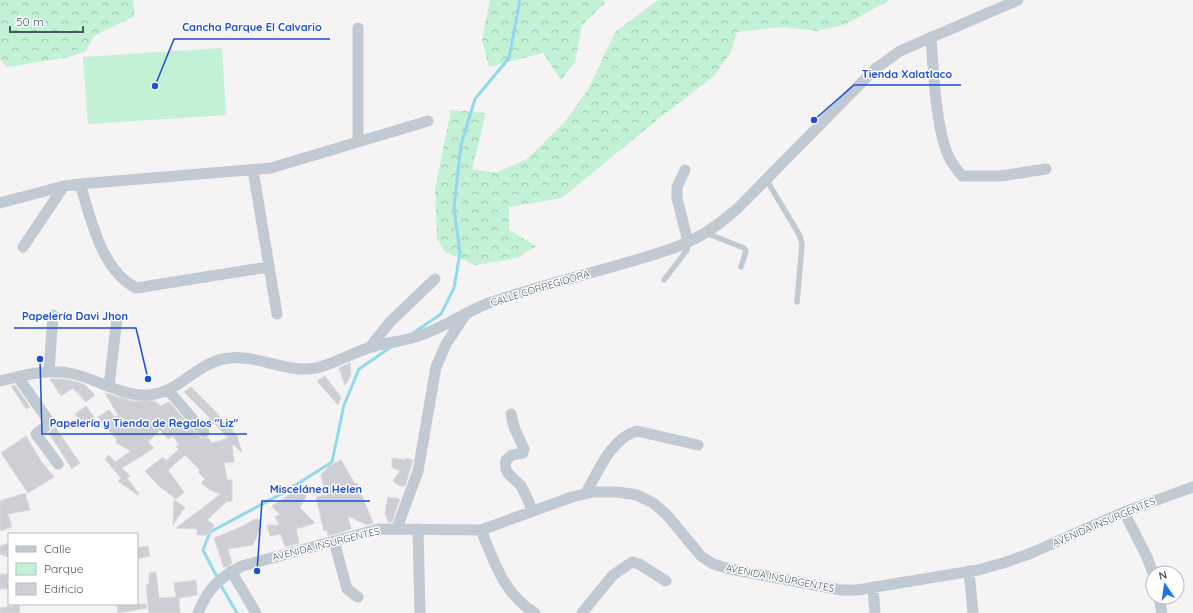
<svg xmlns="http://www.w3.org/2000/svg" width="1193" height="613" viewBox="0 0 1193 613" font-family="Quicksand,sans-serif">
<defs>
<pattern id="forest-crowns" width="20" height="18" patternUnits="userSpaceOnUse"><rect width="20" height="18" fill="#c3f1d5"/><path d="M2 6a3 3 0 1 1 6 0M12 15a3 3 0 1 1 6 0" fill="none" stroke="#a0c6b0"/></pattern>
</defs>
<rect width="100%" height="100%" fill="#f5f3f3"/>
<!-- forest -->
<path fill="url(#forest-crowns)" d="M0 0H133L135 16 94 36 86 51 69 57 7 67 0 59Z
M490 0H604L605 3 582 25 575 62 561 80 543 53 489 67 482 39Z
M658 0H890L844 25 817 31 783 27 737 32 731 52 714 76 658 119 562 198 509 207V230L536 246 517 258 476 265 445 252 437 239 435 189 451 110 486 113 472 169 496 173 527 159 564 123 589 88 615 32Z"/>
<!-- park -->
<path fill="#c3f1d5" d="M222 48 226 115 88 124 83 57Z"/>
<g fill="none" stroke-linecap="round" stroke-linejoin="round">
<!-- stream -->
<path stroke="#90daee" stroke-width="3" d="M413 333 441 314 454 288 460 253 454 208 461 145 475 99 509 58 520 0
M218 579 203 550 210 532 283 493 332 462 344 405 359 369 391 347
M220 584 237 613"/>
</g>
<!-- building -->
<path fill="#cdcfd5" stroke="#d7d9de" d="M350 363 351 376 345 385 339 368Z
M325 376 341 397 338 405 317 381Z
M50 379H64L81 383 85 385 95 395 86 402 73 388 61 396Z
M15 385 30 407 26 409 11 386Z
M191 387 214 410 237 436 242 453 234 445H232L234 462 224 463 227 480H232V501L226 502 207 520 214 525 209 535H197V529L176 528 221 494 210 490 201 483 205 479 198 472 200 470 185 455 168 470 184 492 176 499 160 487 145 471 163 457 166 461 179 449 176 447 179 445 173 436 168 439 160 430 148 442 154 448 122 468 130 476 127 478 139 494 138 495 118 481 121 478 105 459 109 455 115 462 131 451 116 443 117 440 98 417 109 410 115 417 118 415 105 393 132 401H154L161 406 169 402 201 438H208L212 443 228 438 214 423 210 428 205 423 210 418 184 392Z
M86 406 94 417 83 425 75 414Z
M55 427 80 463 72 469 49 433Z
M26 436 41 461 54 477 28 493 1 453Z
M392 458 405 460 406 458 413 460 405 486H400L393 481 400 471 392 467Z
M341 460 355 484 357 483 373 523 367 525 348 516 351 529 328 536 327 530 324 531 316 497 326 495 321 475 329 466Z
M306 484V496L300 508 315 523 296 529 299 543 285 547 281 534 270 536 267 525H279L275 516 280 515 272 506Z
M25 493 30 510 8 514 12 527 0 531V501Z
M388 497 400 499 392 522H388L385 513Z
M174 500 185 507 173 525Z
M259 519 261 527 253 545 228 549 232 563 224 568 214 538 241 527 253 520Z
M9 543V557L0 554V546Z
M148 546 150 556 137 559V548Z
M156 572 159 598 176 597 174 583 196 580 197 595 179 598 180 613H149L146 585 149 584V573Z
M0 574H7L9 588 0 589Z
M117 604H146L147 608 118 613Z
M19 605 20 613H0V608Z"/>
<g fill="none" stroke-linecap="round" stroke-linejoin="round">
<!-- lane -->
<path stroke="#c1cad2" stroke-width="5.5" d="M766 179 800 236 802 245 797 302
M706 233 744 248 746 251 741 267
M664 280 687 250 688 242"/>
<!-- street -->
<path stroke="#c1cad2" stroke-width="11" d="M358 28V142
M931 37C933 67 936 136 951 161 954 166 958 171 962 176H1000L1046 169
M253 170 277 314
M685 170 677 187V198L688 242
M80 184C91 219 101 270 136 288L268 267
M0 203 64 186 80 184 271 168 428 121
M23 247 64 186
M369 348 391 321 435 279
M49 371 53 315
M18 377 50 423 36 434 58 464
M0 381C25 375 48 368 74 374 99 380 123 397 149 395 178 393 195 365 223 359 255 352 285 374 316 368 334 364 350 354 368 348 385 342 404 342 421 335 445 327 465 312 489 303 532 288 577 277 622 264 646 257 673 250 696 238 712 230 724 220 738 208L875 69 900 51 1018 0
M109 386 117 318
M168 390 204 432
M511 414 514 427 524 449 523 453 512 455 506 460C503 475 513 476 521 486 525 493 529 502 532 510
M586 493C598 472 611 438 637 431L698 445
M1124 512 1147 557 1153 573
M397 528 418 471 436 367 446 344 466 314
M418 529 420 613
M481 530C494 561 504 595 535 613
M334 541 347 589 358 597
M231 571 256 613
M969 571 973 613
M873 589 875 613
M1159 597 1162 613
M198 613C208 588 219 578 242 566L379 529 481 530 572 497 593 492H618L637 495 653 503 667 515 701 556 713 564 730 569 841 590H857L978 570 1003 563 1029 554 1124 512 1193 487
M582 613 613 575 632 562 639 564 666 581"/>
</g>
<g text-anchor="middle" dominant-baseline="central" stroke-width="3" stroke-linejoin="round" paint-order="stroke">
<!-- street labels -->
<g font-size="10" fill="#4a5661" stroke="#fff">
<text transform="translate(540 288) rotate(-17)">CALLE CORREGIDORA</text>
<text transform="translate(1104 522) rotate(-23)">AVENIDA INSURGENTES</text>
<text transform="translate(326 544) rotate(-14)">AVENIDA INSURGENTES</text>
<text transform="translate(780 578) rotate(11)">AVENIDA INSURGENTES</text>
</g>
</g>
<!-- callouts -->
<path fill="none" stroke="#1d4ed8" stroke-width="1.5" d="M155 86L174 39H330M814 120L854 85H961M148 379L136 328H14M40 359L42 434H247M257 571L262 501H370"/>
<g fill="#1d4ed8" stroke="#fff" stroke-width="1.5">
<circle cx="155" cy="86" r="4"/>
<circle cx="814" cy="120" r="4"/>
<circle cx="148" cy="379" r="4"/>
<circle cx="40" cy="359" r="4"/>
<circle cx="257" cy="571" r="4"/>
</g>
<g font-size="11" text-anchor="middle" font-weight="bold" fill="#1d4ed8" stroke="#fff" stroke-width="3" stroke-linejoin="round" paint-order="stroke">
<text x="252" y="31">Cancha Parque El Calvario</text>
<text x="907" y="78">Tienda Xalatlaco</text>
<text x="75" y="320">Papelería Davi Jhon</text>
<text x="144" y="427">Papelería y Tienda de Regalos "Liz"</text>
<text x="316" y="493">Miscelánea Helen</text>
</g>
<!-- legend -->
<rect x="8" y="533" width="130" height="72" fill="#ffffff" stroke="#b7bbc0"/>
<rect x="16" y="546" width="20" height="6" fill="#c1cad2" stroke="#b7bbc0"/>
<text x="44" y="553" font-size="12" fill="#4a5661">Calle</text>
<rect x="16" y="563" width="20" height="12" fill="#c3f1d5" stroke="#b7bbc0"/>
<text x="44" y="573" font-size="12" fill="#4a5661">Parque</text>
<rect x="16" y="583" width="20" height="12" fill="#cdcfd5" stroke="#b7bbc0"/>
<text x="44" y="593" font-size="12" fill="#4a5661">Edificio</text>
<!-- north arrow -->
<g transform="translate(1165 585) rotate(347)"><circle r="19" fill="#ffffff" stroke="#b7bbc0"/>
<path d="M0-3L7 15L0 10L-7 15Z" fill="#1a73e8"/>
<text y="-6" font-size="11" font-weight="bold" text-anchor="middle" fill="#4a5661">N</text>
</g>
<!-- scale -->
<path d="M10 26v6h73v-6" fill="none" stroke="#4a5661" stroke-width="2"/>
<text x="16" y="26" font-size="12" fill="#4a5661" stroke="#ffffff" stroke-width="3" paint-order="stroke">50 m</text>
</svg>
